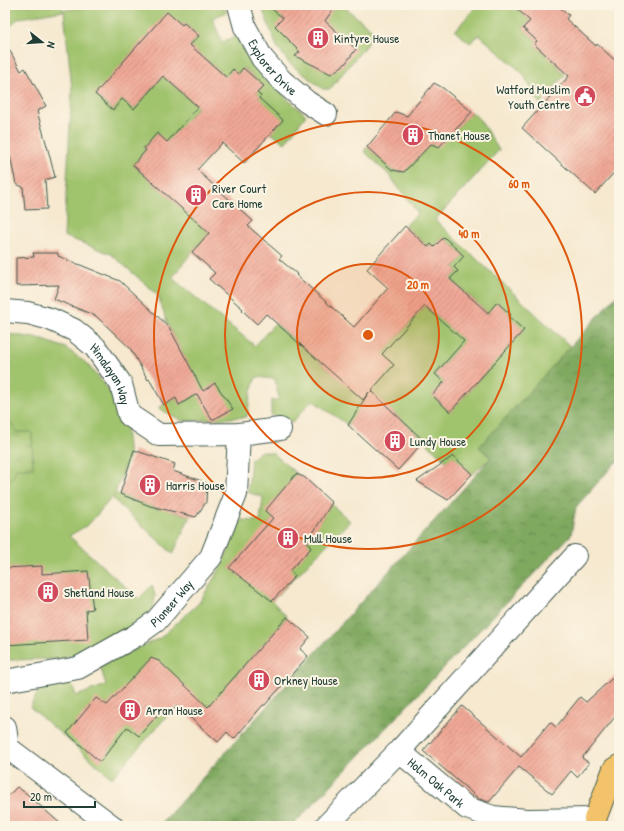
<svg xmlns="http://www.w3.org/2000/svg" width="624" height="831" viewBox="0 0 624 831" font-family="'Patrick Hand',sans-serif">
<defs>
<pattern id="forest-crowns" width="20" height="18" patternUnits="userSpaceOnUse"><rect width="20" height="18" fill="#80a960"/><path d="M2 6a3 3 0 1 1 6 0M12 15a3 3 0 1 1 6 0" fill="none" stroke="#688b50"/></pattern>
<pattern id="park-tufts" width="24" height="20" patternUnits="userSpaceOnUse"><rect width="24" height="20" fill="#a0c36d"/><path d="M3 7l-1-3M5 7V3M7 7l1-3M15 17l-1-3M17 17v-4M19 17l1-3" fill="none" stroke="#82a05a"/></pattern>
<pattern id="building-hatch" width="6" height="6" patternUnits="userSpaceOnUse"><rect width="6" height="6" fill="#f1a896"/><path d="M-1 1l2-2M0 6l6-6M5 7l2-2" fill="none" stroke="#c38a7b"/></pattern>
</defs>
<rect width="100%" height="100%" fill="#fcf5e5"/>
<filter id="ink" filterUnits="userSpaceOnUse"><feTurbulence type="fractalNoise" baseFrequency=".025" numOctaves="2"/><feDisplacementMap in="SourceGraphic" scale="8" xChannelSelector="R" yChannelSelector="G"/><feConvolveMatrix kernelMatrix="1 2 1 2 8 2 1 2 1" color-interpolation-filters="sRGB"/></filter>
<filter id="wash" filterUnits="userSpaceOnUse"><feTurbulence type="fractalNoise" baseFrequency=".012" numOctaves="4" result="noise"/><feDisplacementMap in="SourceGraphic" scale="16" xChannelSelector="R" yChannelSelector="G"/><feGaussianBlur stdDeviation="0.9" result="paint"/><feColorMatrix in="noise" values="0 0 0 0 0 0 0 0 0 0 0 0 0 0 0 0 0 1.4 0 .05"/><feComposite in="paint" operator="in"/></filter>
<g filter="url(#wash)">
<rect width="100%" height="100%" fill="#f6e9d0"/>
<!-- grass -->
<path fill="#a0c36d" stroke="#608050" d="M5 5H60L64 10 94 5H222L227 12 212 18 222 42 237 36 242 46 286 98 306 115 285 143 271 133 259 98 261 96 257 93 263 86 244 68 238 74 233 69 226 77 190 45 199 36 184 23 95 94 112 110 122 99 134 109 163 76 198 107 167 142 157 133 144 148 146 150 133 165 209 233 192 252 172 278 255 346 275 323 360 397 380 380 394 365 382 354 425 306 464 341 435 374 444 382 432 395 450 412 524 330 509 317 511 315 498 303 488 313 451 279 458 271 454 267 464 255 444 237 434 247 431 244 428 247 405 226 418 213 388 174 364 151 367 147 392 170 404 172 431 144 439 146 472 112 480 120 499 150 435 220 571 347 480 447 491 458 472 474 453 457 446 461 383 403 367 397 348 425 312 400 293 422 271 415V401L279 399 275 379 256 377 251 392 247 417 183 421 158 408 176 398 180 405 197 394 188 364 167 323 158 295 111 254 64 236 72 89 64 11 19 18 5 32Z
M261 5H342L376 33 330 89H323L289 63 277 47Z
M477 5H513L530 21 523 28 537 41 534 44 554 62 565 75 540 104 523 74 518 69 479 35 470 43 455 31Z
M5 334 15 335 40 339 66 348 86 363 106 386 125 419 129 456 115 493 159 509 160 504 173 512 190 516 173 554 113 499 114 495 89 524 69 536 139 599 152 585 155 596 153 608 143 620 92 650 60 659 5 660Z
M261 451 273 453 350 521 272 601 287 617 195 722 190 690 112 778 30 707 40 688 56 683 71 681 76 696 106 685 100 666 160 638 199 603 221 567 241 520 260 521 263 497 247 492 249 482 251 459Z"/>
<!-- forest -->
<path fill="url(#forest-crowns)" stroke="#50734a" d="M619 293V462H616L576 507 571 535 292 826H159L491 458 479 447Z"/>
<!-- park -->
<path fill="url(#park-tufts)" stroke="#608050" d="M5 419C12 422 14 426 16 432H32L33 468H16C15 476 12 479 5 483Z"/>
<g id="blocks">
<!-- building -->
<path fill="url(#building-hatch)" d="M267 5H336L325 21 356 49 345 64 331 74 295 56 300 52 290 42V41L275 26 283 18Z
M513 5H557L569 15 566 19 596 46 597 44 619 64V167L595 194 522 128 569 76 534 44 537 41 523 28 530 21Z
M167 12 182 25 184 23 199 36 190 45 226 77 233 69 238 74 243 68 264 86 257 93 261 96 259 98 283 120 244 163 222 143 197 170 253 221 248 226 282 256 279 259 297 274 296 275 354 327 388 288 367 269 405 226 428 247 431 244 434 247 444 237 464 256 454 267 458 271 450 279 488 313 497 302 511 315 509 317 524 330 450 412 432 395 444 382 435 374 464 341 425 306 382 354 394 365 371 391 424 441 398 470 348 425 369 392 363 400 266 314 257 324 242 310 243 309 209 279 215 273 192 252 209 233 133 165 146 150 144 148 157 133 167 142 198 107 163 76 134 109 122 99 113 110 95 94Z
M5 42 21 71 25 68 46 106 37 111 47 146 55 177 45 180 47 209 25 210 23 187 16 184 10 156H8L5 136Z
M434 83 443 88 472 112 439 147 431 144 404 172 392 170 367 147 396 112 407 116Z
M33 253H58V256L120 281 169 327 203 391 215 383 233 409 212 420 197 394 179 405 176 398 164 405 149 379 148 380 130 348 96 316 54 299 59 285 16 286V258L34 257Z
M134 450 175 464 173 471 207 483 206 502 196 517 150 506 120 494Z
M453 456 472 474 448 500 417 481Z
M296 474 304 477 332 503 307 542 311 548 290 570 295 576 272 601 229 568 273 518 265 511Z
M42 566V574L88 571 93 609 86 610 88 640 5 645V568Z
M287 617 310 637 300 649 308 656 265 705H263L234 739 227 732 218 742 177 706 166 717 160 712 139 736 127 727 100 762 67 733 96 698 107 705 151 658 159 661 208 707Z
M619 672V712L582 758 589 763 577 777 571 771 552 794 519 767 489 802 479 799 423 751 462 706 521 757 550 722 556 727 580 697 586 702Z
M17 787 27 794 63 826H5V799Z"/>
</g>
</g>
<g filter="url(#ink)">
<use href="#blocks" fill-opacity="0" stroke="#3f574b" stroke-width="1"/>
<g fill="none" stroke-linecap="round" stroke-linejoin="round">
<!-- street casing -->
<g stroke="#3f574b" stroke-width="24">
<g id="street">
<path id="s1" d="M239 5 245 27 262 58 282 81 307 102 326 114"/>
<path id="s2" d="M5 311 28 313 50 319 74 330 95 347 121 384 129 415 159 435 239 434 280 429"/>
<path id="s3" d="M5 681 78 668 135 636 156 621 211 557 236 494 239 434"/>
<path d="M5 727 8 748 112 826"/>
<path id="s4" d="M401 749 406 757 467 808 493 817 527 820 595 819"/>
<path d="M326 826 401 749 575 556"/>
</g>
</g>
<!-- primary casing -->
<g stroke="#3f574b" stroke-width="24">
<path id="primary" d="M596 826 595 819 614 769 619 766"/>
</g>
<!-- street -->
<use href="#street" stroke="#fff" stroke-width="22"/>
<!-- primary -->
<use href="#primary" stroke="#f2c36a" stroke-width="22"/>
</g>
</g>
<!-- distance rings -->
<circle cx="368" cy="335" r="71" fill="#de580e" fill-opacity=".12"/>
<g fill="none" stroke="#de580e" stroke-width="2">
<circle cx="368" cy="335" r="71"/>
<circle cx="368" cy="335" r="143"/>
<circle cx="368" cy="335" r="214"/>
</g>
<!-- icons -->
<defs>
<g id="building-disc" transform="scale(1.15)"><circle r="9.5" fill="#d1495b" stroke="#fcf5e5"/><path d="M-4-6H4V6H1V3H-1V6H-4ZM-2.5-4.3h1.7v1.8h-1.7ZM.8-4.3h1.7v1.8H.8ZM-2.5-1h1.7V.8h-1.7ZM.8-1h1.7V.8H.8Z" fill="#fff"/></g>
<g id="civic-disc" transform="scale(1.15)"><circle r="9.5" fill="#d1495b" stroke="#fcf5e5"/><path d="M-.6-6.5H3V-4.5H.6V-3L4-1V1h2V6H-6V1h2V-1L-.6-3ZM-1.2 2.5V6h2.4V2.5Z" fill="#fff"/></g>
</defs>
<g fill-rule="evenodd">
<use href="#building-disc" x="318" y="38"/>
<use href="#civic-disc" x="585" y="96"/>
<use href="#building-disc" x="413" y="135"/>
<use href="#building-disc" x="196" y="195"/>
<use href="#building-disc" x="395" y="441"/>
<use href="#building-disc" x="150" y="485"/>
<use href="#building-disc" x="288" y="538"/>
<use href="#building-disc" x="48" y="592"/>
<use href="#building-disc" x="259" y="680"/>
<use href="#building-disc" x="130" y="710"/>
</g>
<g text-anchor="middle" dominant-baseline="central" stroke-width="4" stroke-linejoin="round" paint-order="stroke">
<!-- poi labels -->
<g font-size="13" fill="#1f3d34" stroke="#fcf5e5" text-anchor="start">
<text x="334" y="38">Kintyre House</text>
<text x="570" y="89" text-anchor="end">Watford Muslim<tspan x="570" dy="15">Youth Centre</tspan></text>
<text x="428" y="135">Thanet House</text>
<text x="212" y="188">River Court<tspan x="212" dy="15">Care Home</tspan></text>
<text x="410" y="441">Lundy House</text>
<text x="166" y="485">Harris House</text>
<text x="304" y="538">Mull House</text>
<text x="64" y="592">Shetland House</text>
<text x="274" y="680">Orkney House</text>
<text x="146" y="710">Arran House</text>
</g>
<!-- street labels -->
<g font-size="13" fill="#1f3d34" stroke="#fcf5e5">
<text stroke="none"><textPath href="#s1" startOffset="72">Explorer Drive</textPath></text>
<text stroke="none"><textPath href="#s2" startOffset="131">Himalayan Way</textPath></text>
<text stroke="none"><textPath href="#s3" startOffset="189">Pioneer Way</textPath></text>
<text stroke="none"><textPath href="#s4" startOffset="49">Holm Oak Park</textPath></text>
</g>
</g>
<circle cx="368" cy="335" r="6" fill="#de580e" stroke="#fcf5e5" stroke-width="2"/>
<g font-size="12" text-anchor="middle" font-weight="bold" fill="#de580e" stroke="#fcf5e5" stroke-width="4" stroke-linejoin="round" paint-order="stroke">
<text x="519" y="188">60 m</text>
<text x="469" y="238">40 m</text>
<text x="418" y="289">20 m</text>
</g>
<!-- margin -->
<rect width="624" height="831" fill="none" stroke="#fcf5e5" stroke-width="20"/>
<!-- north arrow -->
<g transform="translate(42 42) rotate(107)" stroke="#fcf5e5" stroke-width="3" paint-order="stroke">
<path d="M0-3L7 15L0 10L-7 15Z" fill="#1f3d34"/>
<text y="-6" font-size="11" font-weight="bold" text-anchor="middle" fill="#1f3d34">N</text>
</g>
<!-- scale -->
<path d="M24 801v6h71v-6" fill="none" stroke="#1f3d34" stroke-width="2"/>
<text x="30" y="801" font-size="12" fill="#1f3d34" stroke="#fcf5e5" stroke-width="3" paint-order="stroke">20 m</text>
</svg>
